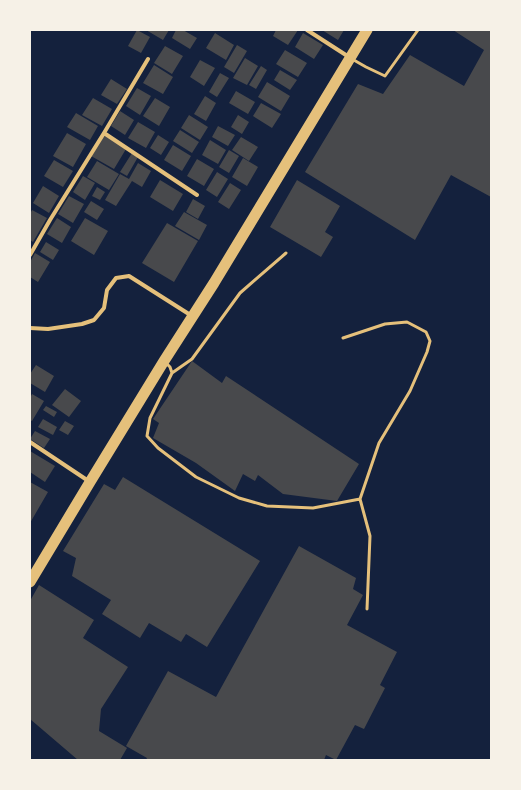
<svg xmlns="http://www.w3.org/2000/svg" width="521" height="790" viewBox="0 0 521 790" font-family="Ubuntu,sans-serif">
<rect width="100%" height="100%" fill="#14213d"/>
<!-- building -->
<path fill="#48494c" d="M137 30 150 37 141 53 128 46Z
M146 30H169L163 40Z
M176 30H183L197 38 190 49 172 38Z
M276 30H298L288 45 273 36Z
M322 30H344L338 40Z
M453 30H491V197L451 175 415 240 305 172 358 84 383 94 410 55 464 86 484 50Z
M215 33 234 45 226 60 206 48Z
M303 33 323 45 314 59 295 47Z
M237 45 247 51 234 73 224 67Z
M165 46 183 56 172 74 154 63Z
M285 50 307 63 298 77 276 64Z
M245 58 258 66 247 85 233 78Z
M200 60 215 68 204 86 190 77Z
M154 65 173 77 163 94 143 83Z
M261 66 267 70 256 89 249 85Z
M280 70 297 80 290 90 274 80Z
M220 73 229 78 217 97 209 92Z
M111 79 127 89 117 104 101 95Z
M267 82 290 96 281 111 258 97Z
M137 88 151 96 140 115 126 106Z
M236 91 255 102 248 114 229 103Z
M205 96 216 103 206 121 194 114Z
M93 98 112 109 102 126 82 115Z
M155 98 170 107 159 126 143 116Z
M261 103 281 114 272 128 253 116Z
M120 111 134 120 125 135 111 126Z
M76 113 98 126 90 140 67 127Z
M189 115 208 127 200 140 181 128Z
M238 115 249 122 242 134 231 127Z
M138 122 155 132 146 148 128 138Z
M218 126 235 135 228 146 212 137Z
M180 130 199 142 192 153 173 141Z
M67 133 86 144 73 167 53 156Z
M104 135 126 149 114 169 91 156Z
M158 135 169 142 161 155 150 148Z
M241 137 258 147 249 161 232 150Z
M210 140 226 150 218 164 202 155Z
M173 145 191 156 182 171 164 160Z
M229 150 239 156 229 173 219 167Z
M132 153 138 157 127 176 120 172Z
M243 158 258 167 247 186 232 177Z
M197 159 214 169 204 186 187 176Z
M54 160 73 171 63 187 44 176Z
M97 161 119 174 109 190 87 177Z
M138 163 151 171 142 187 132 181 116 206 105 200 120 174 129 179Z
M217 172 228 179 217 197 206 190Z
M83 176 95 183 85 200 73 192Z
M160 180 183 194 173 211 150 197Z
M297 180 340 206 325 232 333 237 321 257 270 227Z
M230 183 241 190 229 209 218 202Z
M43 186 59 196 49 213 33 203Z
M97 187 105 192 100 200 92 196Z
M69 196 84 204 73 223 58 214Z
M193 199 205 206 198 219 186 212Z
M91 201 104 209 97 220 84 212Z
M32 210 47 218 33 242 30 240V214Z
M184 212 207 225 199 240 175 226Z
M57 218 71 227 62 243 47 234Z
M85 218 108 231 94 255 71 241Z
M167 223 198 241 174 282 142 263Z
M46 242 59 250 53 260 40 252Z
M35 253 50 262 38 282 30 277V262Z
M192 361 222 383 226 376 359 464 337 501 283 494 258 475 255 481 243 474 235 491 196 463 153 438 159 423 153 419Z
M36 365 54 376 45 392 30 383V374Z
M65 389 81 401 69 417 52 405Z
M32 394 44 401 32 421 30 420V398Z
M46 406 57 412 54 417 43 410Z
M43 419 57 427 53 435 38 427Z
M65 421 74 426 68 435 59 430Z
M35 431 50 439 44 448 30 439Z
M30 451 55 466 45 482 30 472Z
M123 477 260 561 207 647 186 634 181 642 149 623 140 638 102 614 111 600 72 576 76 558 63 551 104 484 115 490Z
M30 482 48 492 30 523Z
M299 546 356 578 353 589 363 595 347 625 397 652 380 685 385 688 364 729 355 725 336 760 326 755 324 760H146L147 758 126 746 168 671 216 697Z
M39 585 94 620 83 638 128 667 101 709 99 731 127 748 120 760H78L30 719V601Z"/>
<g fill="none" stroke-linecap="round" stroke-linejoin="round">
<!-- service -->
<path stroke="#e5c07b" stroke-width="3" d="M352 59 366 67 385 76 418 30
M343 338 385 324 407 322 426 332 430 341 427 352 410 391 379 443 360 499 370 536 367 609
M165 362 170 367 172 373 150 418 147 436 158 448 196 477 239 498 267 506 313 508 360 499
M172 373 192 359 240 293 286 253"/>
<!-- minor -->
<path stroke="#e5c07b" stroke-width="4" d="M307 30 349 57
M104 133 197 195
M30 255 50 220 104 133 148 59
M30 328 48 329 82 324 94 320 104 308 107 290 116 278 129 276 192 316
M30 442 90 482"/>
<!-- trunk -->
<path stroke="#e5c07b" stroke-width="11" d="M30 582 90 482 164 361 214 283 367 30"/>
</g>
<!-- border -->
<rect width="521" height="790" fill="none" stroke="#f6f1e7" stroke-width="62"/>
</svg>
